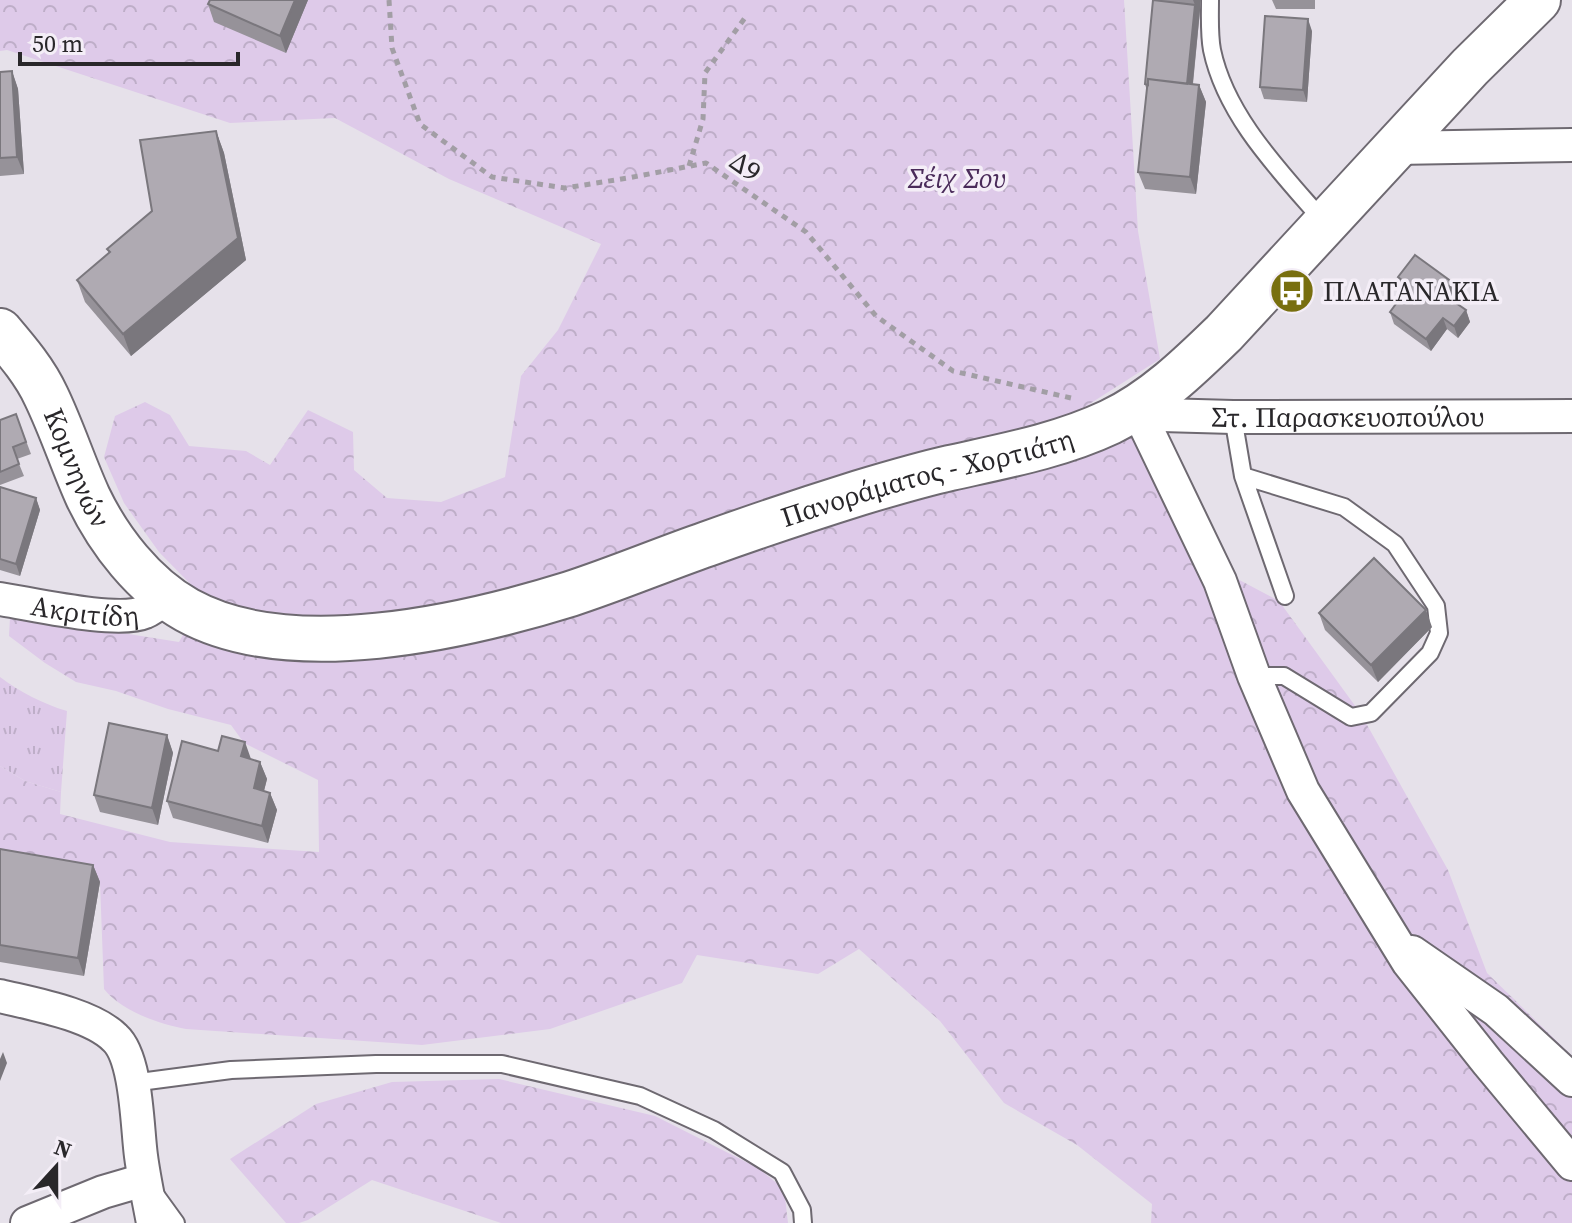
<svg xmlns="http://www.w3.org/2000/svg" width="1572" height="1223" viewBox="0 0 1572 1223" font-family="'Source Serif 4',serif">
<defs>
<pattern id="grass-tufts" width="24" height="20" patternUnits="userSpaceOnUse" patternTransform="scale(2)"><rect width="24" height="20" fill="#decae9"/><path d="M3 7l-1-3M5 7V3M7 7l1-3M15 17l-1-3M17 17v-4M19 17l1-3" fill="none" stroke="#beaec8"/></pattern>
<pattern id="forest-crowns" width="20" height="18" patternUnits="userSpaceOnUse" patternTransform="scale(2)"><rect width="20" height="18" fill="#decae9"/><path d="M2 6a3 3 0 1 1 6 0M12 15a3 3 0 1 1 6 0" fill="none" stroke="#beaec8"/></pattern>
</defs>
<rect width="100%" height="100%" fill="#e6e1ea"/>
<!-- grass -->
<path fill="url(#grass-tufts)" d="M0 677C20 692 43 704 67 711L61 792 25 781 0 766Z"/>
<!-- forest -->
<path fill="url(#forest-crowns)" d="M0 0H1124L1138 231 1160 359 1080 410 1145 442 1194 556 1279 601 1361 714 1448 870 1487 973 1572 1056V1223H1151L1152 1204 1077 1145 1004 1103 940 1021 859 949 818 974 697 955 682 983 550 1029 422 1045 186 1029C159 1024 121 1011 104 989L100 883 0 864V766L25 781 61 792 60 814 170 842 319 852 318 780 244 743 231 725 168 709 116 691 76 682 45 663 9 636 10 617 35 616 65 624 179 642 204 598 159 552 124 503 104 457 115 416 145 402 170 415 189 446 246 451 270 465 308 410 353 432 354 470 387 498 441 502 505 477 521 376 558 330 601 244 449 179 335 118 230 123 7 50 0 51Z
M499 1079 655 1116 758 1168 784 1189 788 1223H501L372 1180 308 1220 299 1223H286L230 1159 316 1104 392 1082Z"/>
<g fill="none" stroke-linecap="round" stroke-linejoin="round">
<!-- lane casing -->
<g stroke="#6e6971" stroke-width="20">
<path id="lane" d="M1210 0C1210 17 1209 34 1212 50 1226 117 1281 172 1324 222
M1233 417 1243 476 1285 596
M1243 476 1344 507 1395 544 1436 606 1439 633 1430 653 1371 713 1351 717 1284 676H1254
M132 1083 231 1070 376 1064H502L640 1096 714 1130 782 1172 802 1210 803 1223
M155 1194 176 1223"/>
</g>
<!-- street casing -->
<g stroke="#6e6971" stroke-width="36">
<g id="street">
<path d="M1396 148 1572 145"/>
<path d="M1126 414 1142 419 1220 581 1254 676 1303 791 1408 962 1488 1063 1572 1164"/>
<path id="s1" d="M1126 414 1233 417 1572 416"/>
<path id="s2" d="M0 599C33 604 118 624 145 612 153 609 160 602 166 597"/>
<path d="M1412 952 1496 1010 1572 1080"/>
<path d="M0 996C33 1004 91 1014 115 1038 137 1058 137 1127 141 1156 144 1179 149 1201 153 1223"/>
<path d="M27 1223 103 1192 144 1180"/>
</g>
</g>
<!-- secondary casing -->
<g stroke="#6e6971" stroke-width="48">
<g id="secondary">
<path id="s3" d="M0 331C17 351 35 372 46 396 62 429 73 464 88 497 109 541 144 586 187 610 290 667 464 627 570 594 616 579 661 560 707 544 757 526 808 509 859 493 889 484 919 475 950 468 1004 456 1059 446 1110 422 1154 401 1189 367 1224 333L1470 67 1538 0"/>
</g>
</g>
<!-- path -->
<path stroke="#a29ea5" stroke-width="5" stroke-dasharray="6 6" stroke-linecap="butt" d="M389 0 392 48 420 124 492 177 565 188 628 178 706 163 806 232 876 316 953 371 1071 398
M689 166 703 119 705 73 747 15"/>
<!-- lane -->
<use href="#lane" stroke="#fff" stroke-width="16"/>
<!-- street -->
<use href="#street" stroke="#fff" stroke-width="32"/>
<!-- secondary -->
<use href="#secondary" stroke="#fff" stroke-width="44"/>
</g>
<!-- wall -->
<path fill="#969299" d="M210 0H308L286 53 214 22 208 4Z
M1153 0H1201L1193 84 1199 85 1206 102 1196 194 1145 189 1138 172 1147 91 1145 84Z
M1272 0H1315V9H1276Z
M1312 31 1307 102 1264 99 1260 87Z
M12 71 18 89 24 174 0 176V72Z
M216 131 224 153 246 260 131 356 85 302 77 280 109 253 107 249 152 211Z
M1398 277 1456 294 1451 300 1466 310 1470 322 1458 338 1447 329 1431 351 1394 324 1390 312 1405 291 1402 289Z
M16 414 31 454 17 459 24 476 0 485V420Z
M0 487 36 498 40 510 20 576 0 570Z
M1319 613 1432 627 1378 682 1325 630Z
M167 735 173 753 158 825 100 812 94 795Z
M251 759 260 762 267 779 264 791 270 793 277 810 268 843 173 818 167 801Z
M0 849 93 865 100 882 84 976 0 962Z"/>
<!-- shaded-wall -->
<path fill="#7a777d" d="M295 0H308L286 53 280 36Z
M1193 0H1201L1191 101 1187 89 1195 5Z
M1308 19 1312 31 1307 102 1303 90Z
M12 71 18 89 24 174 17 157Z
M1199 85 1206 102 1196 194 1190 177Z
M216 131 224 153 246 260 131 356 123 334Z
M1452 282 1456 294 1447 305 1443 294Z
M1466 310 1470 322 1458 338 1454 326Z
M1443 318 1447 329 1431 351 1426 339Z
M36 498 40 510 20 576 16 564Z
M1426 610 1432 627 1378 682 1371 665Z
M167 735 173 753 158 825 152 808Z
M245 742 251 759 241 756Z
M260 762 267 779 260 806 254 788Z
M270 793 277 810 268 843 262 826Z
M93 865 100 882 84 976 78 958Z
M3 1052 7 1063 0 1081V1059Z"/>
<!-- building -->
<path fill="#afaab2" stroke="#7a777d" stroke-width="2" d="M210 0H295L280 36 208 4Z
M1153 0 1195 5 1187 84 1148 79V85L1145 84Z
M1265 16 1308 19 1303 90 1260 87Z
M12 71 17 157 0 158V72Z
M1148 79 1199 85 1190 177 1138 172Z
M216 131 238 238 123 334 77 280 110 252 107 249 152 211 140 140Z
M1415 255 1452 282 1443 294 1466 310 1454 326 1443 318 1426 339 1390 312 1409 286 1398 277Z
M16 414 26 442 13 447 19 464 0 472V420Z
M0 487 36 498 16 564 0 559Z
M1374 558 1426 610 1371 665 1319 613Z
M109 723 167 735 152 808 94 795Z
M222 736 245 742 241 756 260 762 254 788 270 793 262 826 167 801 182 741 218 751Z
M0 849 93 865 78 958 0 945Z"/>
<!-- icons -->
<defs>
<g id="bus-disc" transform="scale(2.3)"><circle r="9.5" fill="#786f0f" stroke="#f4eef7"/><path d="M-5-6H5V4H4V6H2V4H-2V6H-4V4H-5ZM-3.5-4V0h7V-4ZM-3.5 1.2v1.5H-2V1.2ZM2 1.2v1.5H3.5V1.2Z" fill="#fff"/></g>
</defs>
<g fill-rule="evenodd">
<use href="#bus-disc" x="1292" y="291"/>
</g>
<g text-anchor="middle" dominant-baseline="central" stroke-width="7" stroke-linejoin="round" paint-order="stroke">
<!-- street labels -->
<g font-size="28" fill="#29272a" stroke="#f4eef7">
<text transform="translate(746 166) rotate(35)">Δ9</text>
<text stroke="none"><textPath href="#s1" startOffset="222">Στ. Παρασκευοπούλου</textPath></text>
<text stroke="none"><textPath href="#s3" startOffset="158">Κομνηνών</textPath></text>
<text stroke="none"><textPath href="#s3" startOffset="1110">Πανοράματος - Χορτιάτη</textPath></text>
<text stroke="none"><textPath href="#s2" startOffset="86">Ακριτίδη</textPath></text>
</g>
<!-- park labels -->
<g font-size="28" font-style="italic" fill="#4a2b5a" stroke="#f4eef7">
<text x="957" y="178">Σέιχ Σου</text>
</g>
<!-- poi labels -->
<g font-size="28" fill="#29272a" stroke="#f4eef7" text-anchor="start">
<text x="1323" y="291">ΠΛΑΤΑΝΑΚΙΑ</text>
</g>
</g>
<!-- north arrow -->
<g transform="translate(56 1167) rotate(21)" stroke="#f4eef7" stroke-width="6" paint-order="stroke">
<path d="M0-6L14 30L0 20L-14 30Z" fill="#29272a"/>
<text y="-12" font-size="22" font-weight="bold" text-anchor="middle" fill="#29272a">N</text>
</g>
<!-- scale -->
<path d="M20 52v12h218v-12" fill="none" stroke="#29272a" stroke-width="4"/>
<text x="32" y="52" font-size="24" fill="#29272a" stroke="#f4eef7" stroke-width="6" paint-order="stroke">50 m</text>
</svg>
